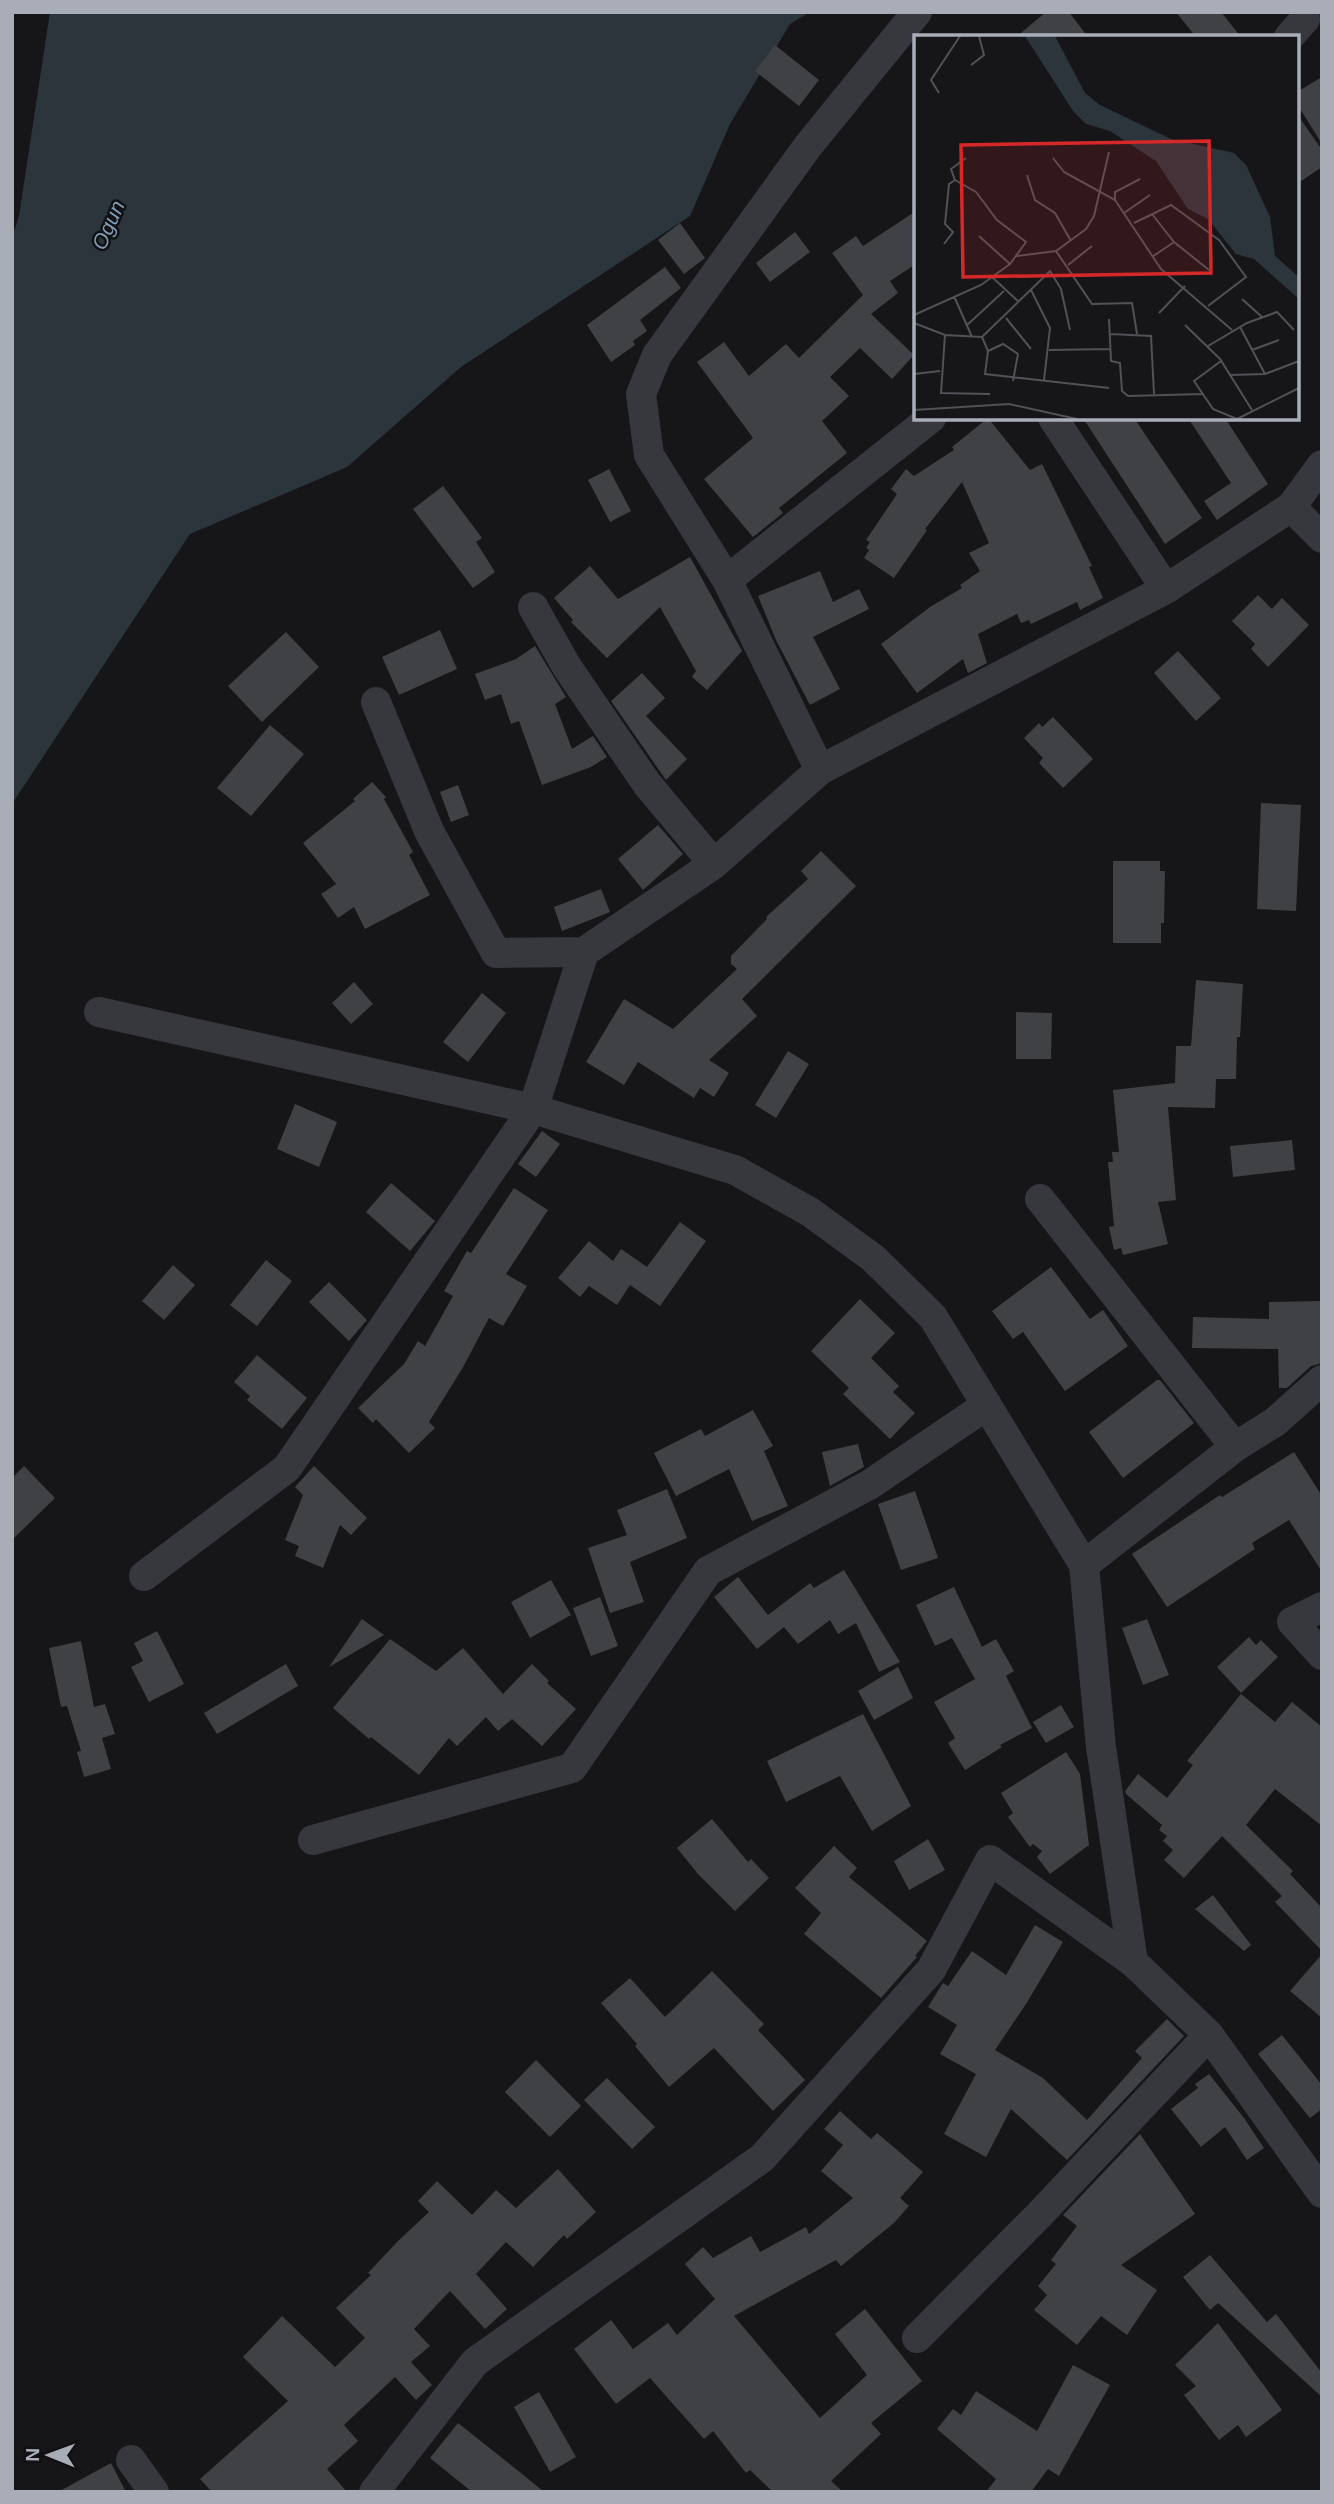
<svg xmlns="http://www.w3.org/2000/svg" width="1334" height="2504" viewBox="0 0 1334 2504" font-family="Helvetica,sans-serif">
<rect width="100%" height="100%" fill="#161618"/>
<!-- water -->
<path fill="#2c353c" d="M50 12H810L790 24 730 124 690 216 461 367 347 467 190 534 12 804V238L19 216Z"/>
<!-- building -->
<path fill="#404145" d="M1046 12H1069L1088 37H1016Z
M1176 12H1221L1241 37H1196Z
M775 45 819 80 799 106 755 71Z
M1322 77V144L1297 104V92Z
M1297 114 1322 150V167L1297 184Z
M916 211V264L890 281 898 293 871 314 914 355 892 379 860 348 830 377 849 396 822 421 847 453 779 508 783 513 753 537 704 479 753 438 697 362 724 342 749 376 786 344 799 358 863 295 832 253 856 236 863 246Z
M680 223 705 258 684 274 658 240Z
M795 232 810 252 770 282 756 263Z
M665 267 681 288 640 320 647 331 633 341 635 345 611 362 587 325Z
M988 418 1030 470 1042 464 1092 566 1089 567 1103 598 1080 610 1077 602 1031 624 1029 620 1021 623 1017 614 978 634 987 663 968 673 963 659 917 693 881 644 930 607 962 588 960 585 980 571 969 553 989 543 962 482 925 529 927 530 894 578 864 558 869 550 866 548 870 542 866 540 897 494 891 489 906 469 914 476 954 450 952 447Z
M1083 418H1134L1202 518 1165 544Z
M1188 418H1225L1268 484 1217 520 1204 501 1231 483Z
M609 469 631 511 610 522 588 480Z
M443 486 482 538 476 542 495 572 473 588 413 509Z
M690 557 742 651 707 690 692 677 696 671 660 607 607 658 571 622 573 620 554 598 590 566 618 599Z
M820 571 833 602 859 589 869 609 813 637 840 689 810 705 776 640 758 596Z
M1258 595 1272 609 1282 598 1309 625 1268 667 1251 649 1255 644 1232 621Z
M440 630 457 669 399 695 382 657Z
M286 632 319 667 262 722 228 686Z
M535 646 566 697 555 704 572 749 593 736 607 757 591 767 542 785 519 721 511 724 501 694 485 700 475 674 516 659Z
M1178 651 1221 698 1196 721 1154 673Z
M642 673 665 698 646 716 687 759 666 780 611 701Z
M1053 717 1093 759 1063 788 1039 763 1043 758 1024 738 1039 723 1042 727Z
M270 725 304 754 251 816 217 788Z
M372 782 386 797 384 799 413 852 409 855 430 895 365 929 354 907 338 918 321 894 336 884 303 843 355 801 353 799Z
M458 785 469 815 451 822 440 792Z
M1261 803 1301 805 1296 911 1257 909Z
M658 825 683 854 643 890 618 859Z
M821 851 856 886 742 999 757 1016 709 1060 729 1073 714 1097 700 1088 694 1098 638 1062 624 1085 586 1062 624 999 673 1029 737 969 731 964V956L767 919 766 917 808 879 801 871Z
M1113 861H1160V871H1165L1164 923H1161V943H1113Z
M601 889 610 912 562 931 554 907Z
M1196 980 1243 984 1240 1037H1237L1236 1079H1216L1215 1108 1168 1107 1176 1200 1158 1202 1168 1244 1123 1255 1121 1248 1114 1250 1109 1227 1114 1226 1108 1162H1113L1112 1152H1119L1113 1090 1175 1083 1176 1046H1191Z
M354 982 373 1004 351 1024 332 1003Z
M482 993 506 1013 468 1062 443 1042Z
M1016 1012 1052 1013 1051 1059H1016Z
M788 1051 809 1064 776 1118 755 1105Z
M295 1104 337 1122 319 1167 277 1149Z
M542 1131 560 1144 536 1177 518 1164Z
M1292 1140 1295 1170 1233 1177 1230 1146Z
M391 1183 435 1221 410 1251 366 1212Z
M514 1188 548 1210 506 1274 527 1286 503 1326 489 1318 462 1369 429 1422 435 1428 409 1453 376 1419 373 1423 358 1408 404 1364 418 1341 425 1346 453 1296 444 1291 467 1251 471 1253Z
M680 1222 706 1241 660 1306 630 1285 617 1305 589 1286 580 1297 558 1278 589 1241 613 1261 621 1249 647 1267Z
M266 1260 292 1281 257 1326 230 1305Z
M173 1265 195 1285 164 1320 142 1301Z
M1051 1267 1090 1319 1103 1310 1128 1346 1065 1391 1023 1332 1013 1339 992 1311Z
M329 1282 367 1320 349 1341 309 1302Z
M860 1299 895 1333 871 1358 899 1386 893 1392 915 1413 890 1439 843 1394 849 1388 811 1351Z
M1322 1301V1363L1311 1366 1287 1388H1279L1278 1349 1192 1348 1193 1317 1269 1319V1302Z
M257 1355 307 1398 282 1429 247 1400 250 1396 234 1382Z
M1157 1380H1160L1194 1423 1123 1478 1089 1432Z
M753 1410 773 1446 764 1451 788 1506 752 1521 729 1469 676 1496 654 1453 701 1429 705 1436Z
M858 1444 864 1467 830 1486 822 1452Z
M1294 1452 1322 1496V1572L1289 1520 1252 1543 1255 1549 1167 1607 1132 1554 1220 1495 1222 1497Z
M24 1466 55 1498 12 1540V1478Z
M314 1466 367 1518 351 1535 340 1525 323 1568 295 1556 299 1546 285 1540 303 1495 295 1487Z
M667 1489 687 1538 630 1562 644 1602 610 1613 588 1548 627 1535 617 1510Z
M915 1491 938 1558 901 1570 878 1504Z
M844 1570 900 1662 879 1672 856 1623 838 1634 830 1620 798 1644 784 1627 757 1649 714 1597 738 1577 768 1615 810 1583 814 1588Z
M551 1580 571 1615 530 1638 511 1602Z
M954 1587 982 1647 996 1639 1014 1671 1006 1676 1032 1728 1000 1745 1002 1747 965 1770 948 1743 955 1738 934 1702 975 1679 952 1638 935 1646 916 1605Z
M600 1597 618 1646 591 1656 573 1608Z
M362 1619 384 1635 329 1667Z
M1147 1619 1169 1675 1143 1685 1122 1628Z
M157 1631 184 1684 149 1702 131 1667 143 1661 134 1643Z
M1249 1637 1256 1645 1261 1640 1278 1657 1241 1693 1217 1667Z
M390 1639 436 1671 463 1648 503 1694 532 1664 549 1681 547 1683 576 1709 542 1746 512 1719 498 1731 486 1717 457 1746 449 1738 419 1775 371 1737 369 1739 333 1708Z
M81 1641 94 1707 105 1704 115 1734 102 1738 111 1769 84 1777 77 1752 81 1751 67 1706 61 1707 49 1648Z
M286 1664 298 1686 217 1734 204 1713Z
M898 1667 913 1698 874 1720 858 1691Z
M1241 1694 1275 1722 1292 1702 1322 1727V1826L1275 1789 1246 1825 1293 1871 1290 1874 1322 1908V1951L1275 1902 1282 1896 1222 1836 1184 1878 1164 1860 1173 1850 1163 1841 1167 1836 1159 1830 1162 1825 1126 1794 1125 1791 1138 1774 1167 1798 1193 1765 1187 1761Z
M1061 1705 1074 1727 1046 1743 1033 1722Z
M863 1714 911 1806 872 1831 840 1776 786 1802 767 1761Z
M1066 1752 1080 1774 1089 1845 1050 1874 1037 1857 1042 1851 1033 1844 1030 1847 1008 1817 1013 1813 1001 1793Z
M712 1819 748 1862 751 1859 769 1878 735 1911 698 1874 677 1848Z
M928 1839 945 1870 909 1890 894 1861Z
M834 1846 857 1868 849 1877 927 1941 915 1956 917 1957 881 1998 804 1934 821 1913 795 1888Z
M1213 1895 1251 1945 1244 1951 1195 1909Z
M1035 1925 1063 1942 1026 2004 995 2050 1043 2078 1087 2120 1142 2058 1135 2051 1167 2019 1184 2036 1067 2160 1011 2109 986 2157 944 2134 976 2074 940 2054 957 2025 928 2007 941 1986 943 1983 948 1986 972 1951 1006 1975Z
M1322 1954V2018L1290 1991Z
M712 1971 764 2024 758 2030 805 2080 773 2111 714 2048 669 2087 635 2046 637 2044 601 2003 630 1978 665 2017Z
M1282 2035 1322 2085V2109L1310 2118 1258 2054Z
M536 2060 581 2106 550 2137 505 2092Z
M1209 2074 1244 2118 1264 2148 1247 2160 1225 2127 1201 2147 1171 2109 1198 2088 1195 2084Z
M607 2078 655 2127 632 2149 584 2100Z
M840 2111 871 2139 877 2133 923 2172 900 2198 909 2206 894 2223 841 2266 836 2260 734 2316 820 2418 867 2375 835 2334 865 2309 922 2381 871 2423 881 2434 831 2481 843 2492H773L750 2470 746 2473 713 2431 704 2439 650 2378 616 2404 574 2349 611 2320 633 2349 668 2323 677 2335 715 2299 685 2264 703 2247 713 2258 751 2236 760 2252 806 2227 809 2234 853 2198 821 2171 843 2145 824 2129Z
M1140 2134 1195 2214 1121 2265 1157 2290 1127 2335 1101 2316 1077 2345 1034 2310 1047 2295 1038 2286 1056 2264 1051 2260 1077 2226 1063 2215Z
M558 2169 596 2212 567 2239 564 2235 533 2267 506 2242 476 2274 507 2309 485 2329 450 2291 414 2329 430 2346 411 2362 432 2385 416 2400 395 2377 344 2425 358 2441 327 2469 347 2492H212L200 2479 288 2401 243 2357 282 2316 335 2367 365 2338 336 2308 371 2275 368 2273 398 2241 429 2212 418 2201 437 2181 472 2215 496 2190 516 2208Z
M1210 2255 1267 2322 1276 2314 1322 2373V2397L1218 2303 1210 2310 1183 2277Z
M1218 2323 1282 2410 1246 2437 1238 2425 1219 2440 1184 2395 1196 2386 1175 2365Z
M1073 2365 1110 2385 1059 2476 1048 2469 1031 2492H986L996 2479 937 2429 953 2409 961 2415 976 2391 1037 2431Z
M539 2392 576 2457 550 2472 514 2407Z
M458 2423 521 2473 544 2492H472L430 2458Z
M111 2463 126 2492H58Z"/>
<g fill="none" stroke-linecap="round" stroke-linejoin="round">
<!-- street -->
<path stroke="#37383d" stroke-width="30" d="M1289 37 1305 19
M1053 418 1166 589
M1291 507 1322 538
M727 580 931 418
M533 607 567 667 647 784 714 864
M376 702 429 831 496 953 584 952 714 864 820 770 1166 589 1291 507 1322 465
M820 770 727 580 649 455 641 394 657 355 808 146 917 12
M99 1012 533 1109 735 1170 810 1212 873 1258 933 1317 1084 1565 1101 1747 1133 1962
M1040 1199 1235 1447
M1084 1565 1235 1447 1275 1422 1322 1380
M144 1576 287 1468 533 1109 584 952
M1322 1607 1292 1622 1322 1655
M313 1840 572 1768 708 1571 869 1485 987 1405
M917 2338 1039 2215 1209 2035
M131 2460 154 2492
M374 2492 475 2362 762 2158 931 1970 990 1860 1133 1962 1209 2035 1322 2193"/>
</g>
<g text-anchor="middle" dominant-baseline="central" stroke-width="5" stroke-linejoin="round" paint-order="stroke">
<!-- water labels -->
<g font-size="21" font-style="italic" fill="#7f9bb3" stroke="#111113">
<text transform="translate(108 225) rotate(-66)">Ogun</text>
</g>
</g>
<!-- overview -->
<g transform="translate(914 35)">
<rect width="385" height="385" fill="#161618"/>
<path d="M111 1H141L171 58 186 70 257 104 320 118 332 130 356 182 361 221 385 242V264L340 224 322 219 294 184 274 174 242 126 196 96 172 89 159 76Z" fill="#2c353c"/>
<path fill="none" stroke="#505258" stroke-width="2" d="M57 30 70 20 65 1M25 58 17 45 46 1M139 123 150 137 201 165 247 234 318 295M113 140 121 165 141 178 157 206M41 145 37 134 52 123M201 165V157L226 144M210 178 236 160M238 179 260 207 295 235M220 188 257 170 305 205 332 242 294 271M65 201 96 229M30 209 39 197 31 189 35 149 41 145M142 216 178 269 218 268 223 299M103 221 142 216 172 194 180 181 195 117M238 222 260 207M154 230 178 211M162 241 215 239M78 242 105 267M117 255 136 293 130 345M40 261 58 302M328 264 348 282M245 278 271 251M0 280 67 250 96 229 112 207 83 185 62 157 41 145M92 283 117 314M195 284 197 326 206 328 208 356 214 361 289 359M0 288 31 300 68 302 136 236 147 254 156 295M271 290 306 324 338 375M52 291 90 256M326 292 351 339M196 299 237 301 240 359M31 300 27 358 76 359M68 302 74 316 71 339 195 353M294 311 333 288 363 277 380 295M135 315 196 314M338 315 365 305M74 316 89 309 104 319 99 346M307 326 280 346 299 374 323 384M0 339 26 336M315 340 351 339 385 326M0 375 95 369 163 384M323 384 385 353"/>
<path fill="#d62828" fill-opacity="0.15" stroke="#d62828" stroke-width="3.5" d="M295 106 297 238 49 242 47 110Z"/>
<rect width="385" height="385" fill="none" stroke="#a8adb8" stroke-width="3.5"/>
</g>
<!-- border -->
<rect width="1334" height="2504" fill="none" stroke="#a8adb8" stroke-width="28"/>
<!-- north arrow -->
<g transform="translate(49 2455) rotate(271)" stroke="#111113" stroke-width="5" paint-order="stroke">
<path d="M0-5L12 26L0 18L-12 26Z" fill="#a8adb8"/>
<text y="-10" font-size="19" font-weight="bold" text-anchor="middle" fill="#a8adb8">N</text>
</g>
</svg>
